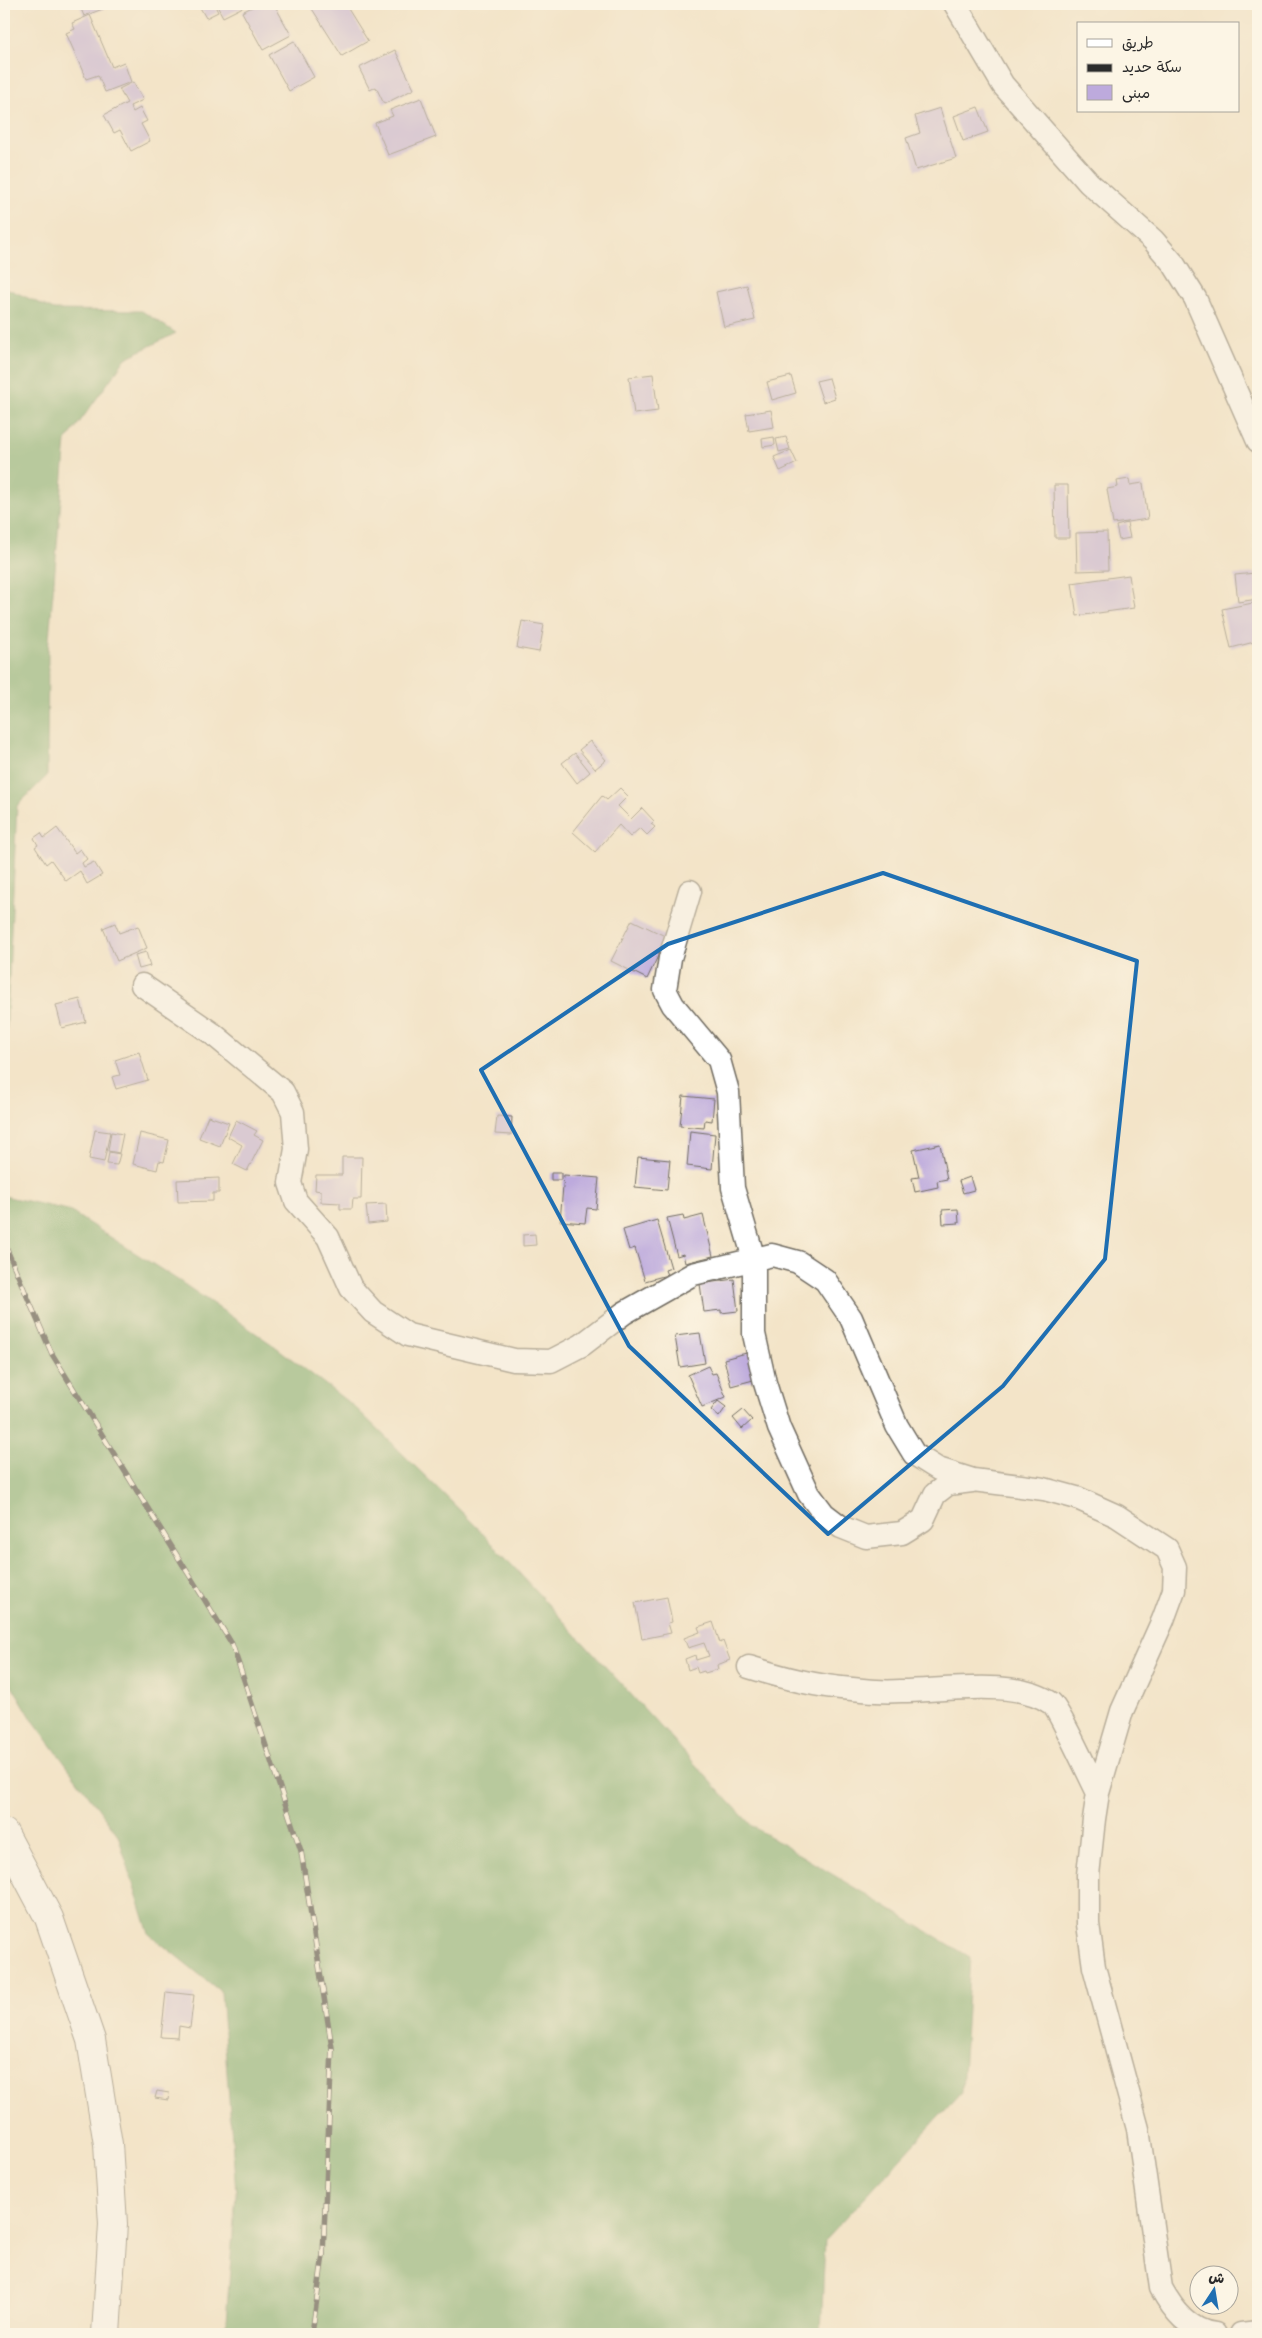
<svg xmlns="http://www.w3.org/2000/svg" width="1262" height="2338" viewBox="0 0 1262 2338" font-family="'Playpen Sans','Playpen Sans Arabic',sans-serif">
<rect width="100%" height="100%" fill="#fcf5e5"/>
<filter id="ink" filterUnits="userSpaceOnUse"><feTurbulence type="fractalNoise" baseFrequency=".02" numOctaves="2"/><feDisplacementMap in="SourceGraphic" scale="10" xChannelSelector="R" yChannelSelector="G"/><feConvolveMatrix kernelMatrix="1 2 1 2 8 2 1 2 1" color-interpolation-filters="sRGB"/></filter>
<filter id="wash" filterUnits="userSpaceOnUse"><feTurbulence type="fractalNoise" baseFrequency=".0096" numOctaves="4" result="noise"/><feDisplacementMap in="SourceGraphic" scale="20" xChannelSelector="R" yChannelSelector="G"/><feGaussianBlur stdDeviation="1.12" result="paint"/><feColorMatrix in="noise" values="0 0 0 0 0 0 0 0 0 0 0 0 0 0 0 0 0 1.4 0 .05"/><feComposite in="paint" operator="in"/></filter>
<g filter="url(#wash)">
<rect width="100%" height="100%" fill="#f3e4c8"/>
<!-- forest -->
<path fill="#72a967" stroke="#4e6a49" d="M4 287 54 310 142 311 176 333 126 358 66 441 48 651 47 776 17 806 6 1040 4 1038Z
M4 1196 68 1210 181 1282 276 1347 356 1408 476 1526 752 1826 970 1957 962 2092 825 2240 821 2334H225L236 2193 221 1992 149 1934 118 1835 32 1719 4 1672Z"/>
<g id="blocks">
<!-- building -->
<path fill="#bdaadd" d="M79 4H107L108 7 84 16Z
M198 4H214L218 12 206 18Z
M216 4H249L223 17Z
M258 4H274L291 35 263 50 242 12Z
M309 4H345L368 41 342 56Z
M90 15 112 67 124 62 131 82 105 92 98 75 86 79 66 33 75 29 72 23Z
M294 41 314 77 289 91 269 55Z
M395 50 414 89 384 104 376 87 370 90 359 68Z
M133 82 143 100 130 106 133 112 140 108 147 121 141 124 150 141 131 151 120 130 114 133 104 115 127 103 119 89Z
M421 98 436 137 388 155 375 123 393 116 390 110Z
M978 107 988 132 963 141 954 116Z
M940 108 956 158 916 170 906 138 920 133 915 116Z
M747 285 755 320 724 327 716 292Z
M653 374 658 411 634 414 629 377Z
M791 376 796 393 772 400 767 382Z
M829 378 835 398 823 402 816 381Z
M771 410 774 427 749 431 746 414Z
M774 437 775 445 763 447 762 439Z
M786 437 790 449 779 452 776 439Z
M791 450 797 463 780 471 774 457Z
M1129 479 1130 485 1143 483 1148 519 1113 524 1107 489 1118 487 1117 481Z
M1054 485H1068L1069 538H1055Z
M1127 523 1130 538 1119 540 1116 526Z
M1107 532 1108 570 1077 571 1076 533Z
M1255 573 1258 599 1238 602 1235 575Z
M1129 575 1134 608 1077 616 1072 583Z
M1258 602V641L1231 648 1222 609Z
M522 621 544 625 539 652 517 648Z
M590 741 606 760 595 769 579 750Z
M575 753 590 772 577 783 562 763Z
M620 788 628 796 618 806 631 819 642 808 654 821 651 824 655 827 647 835 640 828 630 837 619 825 595 852 573 832 602 796 607 800Z
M57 828 75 853 80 849 87 859 82 863 84 867 94 862 102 875 87 884 80 871 66 881 51 860 46 864 35 847 38 845 34 838 41 833 44 838Z
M632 920 667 937 647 979 611 961Z
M115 923 119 933 138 926 147 948 117 961 103 928Z
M146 952 150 966 139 969 135 955Z
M80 999 86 1022 62 1028 56 1005Z
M139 1052 148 1080 116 1089 112 1077 120 1075 115 1060Z
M683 1096 714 1099 712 1121 705 1120 704 1128 680 1126Z
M208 1116 229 1123 220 1146 199 1138Z
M497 1116 512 1117 511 1135 495 1134Z
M236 1120 257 1131 254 1135 263 1140 247 1171 233 1164 242 1145 228 1137Z
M95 1130 110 1132 104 1162 89 1159Z
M690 1131 715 1134 712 1169 687 1166Z
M111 1132 123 1134 119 1153 108 1151Z
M140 1133 169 1140 164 1162 159 1161 157 1170 133 1164Z
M940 1144 947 1179 937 1181 938 1187 915 1192 912 1178 919 1177 913 1150Z
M109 1152 120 1154 117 1165 107 1164Z
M342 1157H362L361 1199H353L352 1209H340V1203L321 1202V1191L315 1190 316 1175H342Z
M638 1157 670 1160 667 1190 635 1187Z
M551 1173H561V1180H551Z
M564 1175 599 1178 596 1209 587 1208 585 1223 560 1221Z
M970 1177 974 1190 963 1193 959 1181Z
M219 1178V1193H213V1201L178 1202 177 1180Z
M386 1204 387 1222 368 1224 366 1205Z
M958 1209 959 1223 943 1224 942 1210Z
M683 1215 684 1220 703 1215 713 1256 685 1263 683 1254 677 1256 667 1218Z
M657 1220 671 1268 665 1270 667 1275 645 1281 635 1248 629 1250 623 1230Z
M535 1234 536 1245 523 1246V1235Z
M734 1279 738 1311 721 1313V1310L704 1312 700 1284Z
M700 1333 705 1363 680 1367 675 1336Z
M750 1352 757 1379 731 1386 724 1359Z
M708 1366 712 1374 716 1373 726 1397 702 1407 688 1375Z
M718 1401 726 1407 719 1417 711 1410Z
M743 1410 752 1420 742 1429 733 1418Z
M667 1597 672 1622 668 1623 671 1633 642 1639 635 1603Z
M713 1622 720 1643 723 1641 730 1660 717 1665 718 1669 705 1673 704 1671 698 1673 696 1667 688 1670 685 1659 695 1655 696 1660 709 1656 704 1643 688 1648 684 1638 700 1632 698 1627Z
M166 1992 194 1995 190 2028 179 2026 178 2038 161 2037Z
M157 2091 169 2093 168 2100 155 2098Z"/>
</g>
</g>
<g filter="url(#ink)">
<use href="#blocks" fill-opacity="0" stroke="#716c62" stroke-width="1"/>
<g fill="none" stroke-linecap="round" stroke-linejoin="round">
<!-- minor casing -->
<g stroke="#716c62" stroke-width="25">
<path id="minor" d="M955 4 1003 85 1089 183 1153 240 1173 263 1195 298 1258 441
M690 891 670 958 665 990 673 1005 719 1060 728 1092 733 1188 754 1259V1334L765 1383 779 1428 809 1494 824 1514 841 1527 866 1537 902 1533 923 1520 935 1494 948 1484 972 1481
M142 985 213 1034 283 1092 293 1112 296 1149 290 1183 296 1201 328 1237 351 1288 373 1312 408 1335 514 1360 551 1361 582 1345 624 1313 693 1274 772 1255 798 1262 825 1280 851 1318 897 1426 914 1454 938 1469 973 1480 1044 1489 1077 1498 1117 1516 1167 1549 1175 1567 1174 1590 1163 1620 1122 1711 1098 1793 1094 1819 1088 1875V1924L1094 1967 1138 2129 1161 2288C1173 2310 1189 2331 1215 2334
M749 1667C785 1678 814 1686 852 1689 868 1691 885 1692 901 1691 943 1691 1016 1678 1051 1703 1058 1708 1091 1779 1098 1793
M1241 2334 1258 2332"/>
</g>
<!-- major casing -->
<g stroke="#716c62" stroke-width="30">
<path id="major" d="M4 1833 49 1918 91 2040 108 2144 113 2224 106 2334"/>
</g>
<!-- minor -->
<use href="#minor" stroke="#fff" stroke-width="22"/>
<!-- major -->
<use href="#major" stroke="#fff" stroke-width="28"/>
<!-- rail casing -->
<g stroke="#2b2b2b" stroke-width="5.5">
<path id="rail" d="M4 1243 52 1354 232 1644 301 1851 332 2048 323 2255 312 2334"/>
</g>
<!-- rail -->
<use href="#rail" stroke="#fcf5e5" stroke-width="4" stroke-dasharray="11" stroke-linecap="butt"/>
</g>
</g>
<!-- marked area -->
<path d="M0 0H1262V2338H0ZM883 873 1137 961 1105 1259 1003 1386 828 1534 629 1346 481 1070 668 944Z" fill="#f3e4c8" fill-opacity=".55" fill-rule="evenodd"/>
<path fill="none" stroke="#1f6fb2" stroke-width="4" stroke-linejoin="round" d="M883 873 1137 961 1105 1259 1003 1386 828 1534 629 1346 481 1070 668 944Z"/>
<!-- margin -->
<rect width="1262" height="2338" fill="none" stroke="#fcf5e5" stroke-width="20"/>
<!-- legend -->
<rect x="1077" y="22" width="162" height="90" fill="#fcf5e5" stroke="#a8a49b"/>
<rect x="1087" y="39" width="25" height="8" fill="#ffffff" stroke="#a8a49b"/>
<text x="1122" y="48" font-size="15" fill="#2b2b2b">طريق</text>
<rect x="1087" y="64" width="25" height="8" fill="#2b2b2b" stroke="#a8a49b"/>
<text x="1122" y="72" font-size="15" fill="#2b2b2b">سكة حديد</text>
<rect x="1087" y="85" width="25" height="15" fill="#bdaadd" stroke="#a8a49b"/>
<text x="1122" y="98" font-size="15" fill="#2b2b2b">مبنى</text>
<!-- north arrow -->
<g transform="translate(1214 2290) rotate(12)"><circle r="24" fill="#fcf5e5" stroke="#a8a49b"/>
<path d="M0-4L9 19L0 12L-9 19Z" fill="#1f6fb2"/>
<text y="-8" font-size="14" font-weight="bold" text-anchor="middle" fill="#2b2b2b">ش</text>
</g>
</svg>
